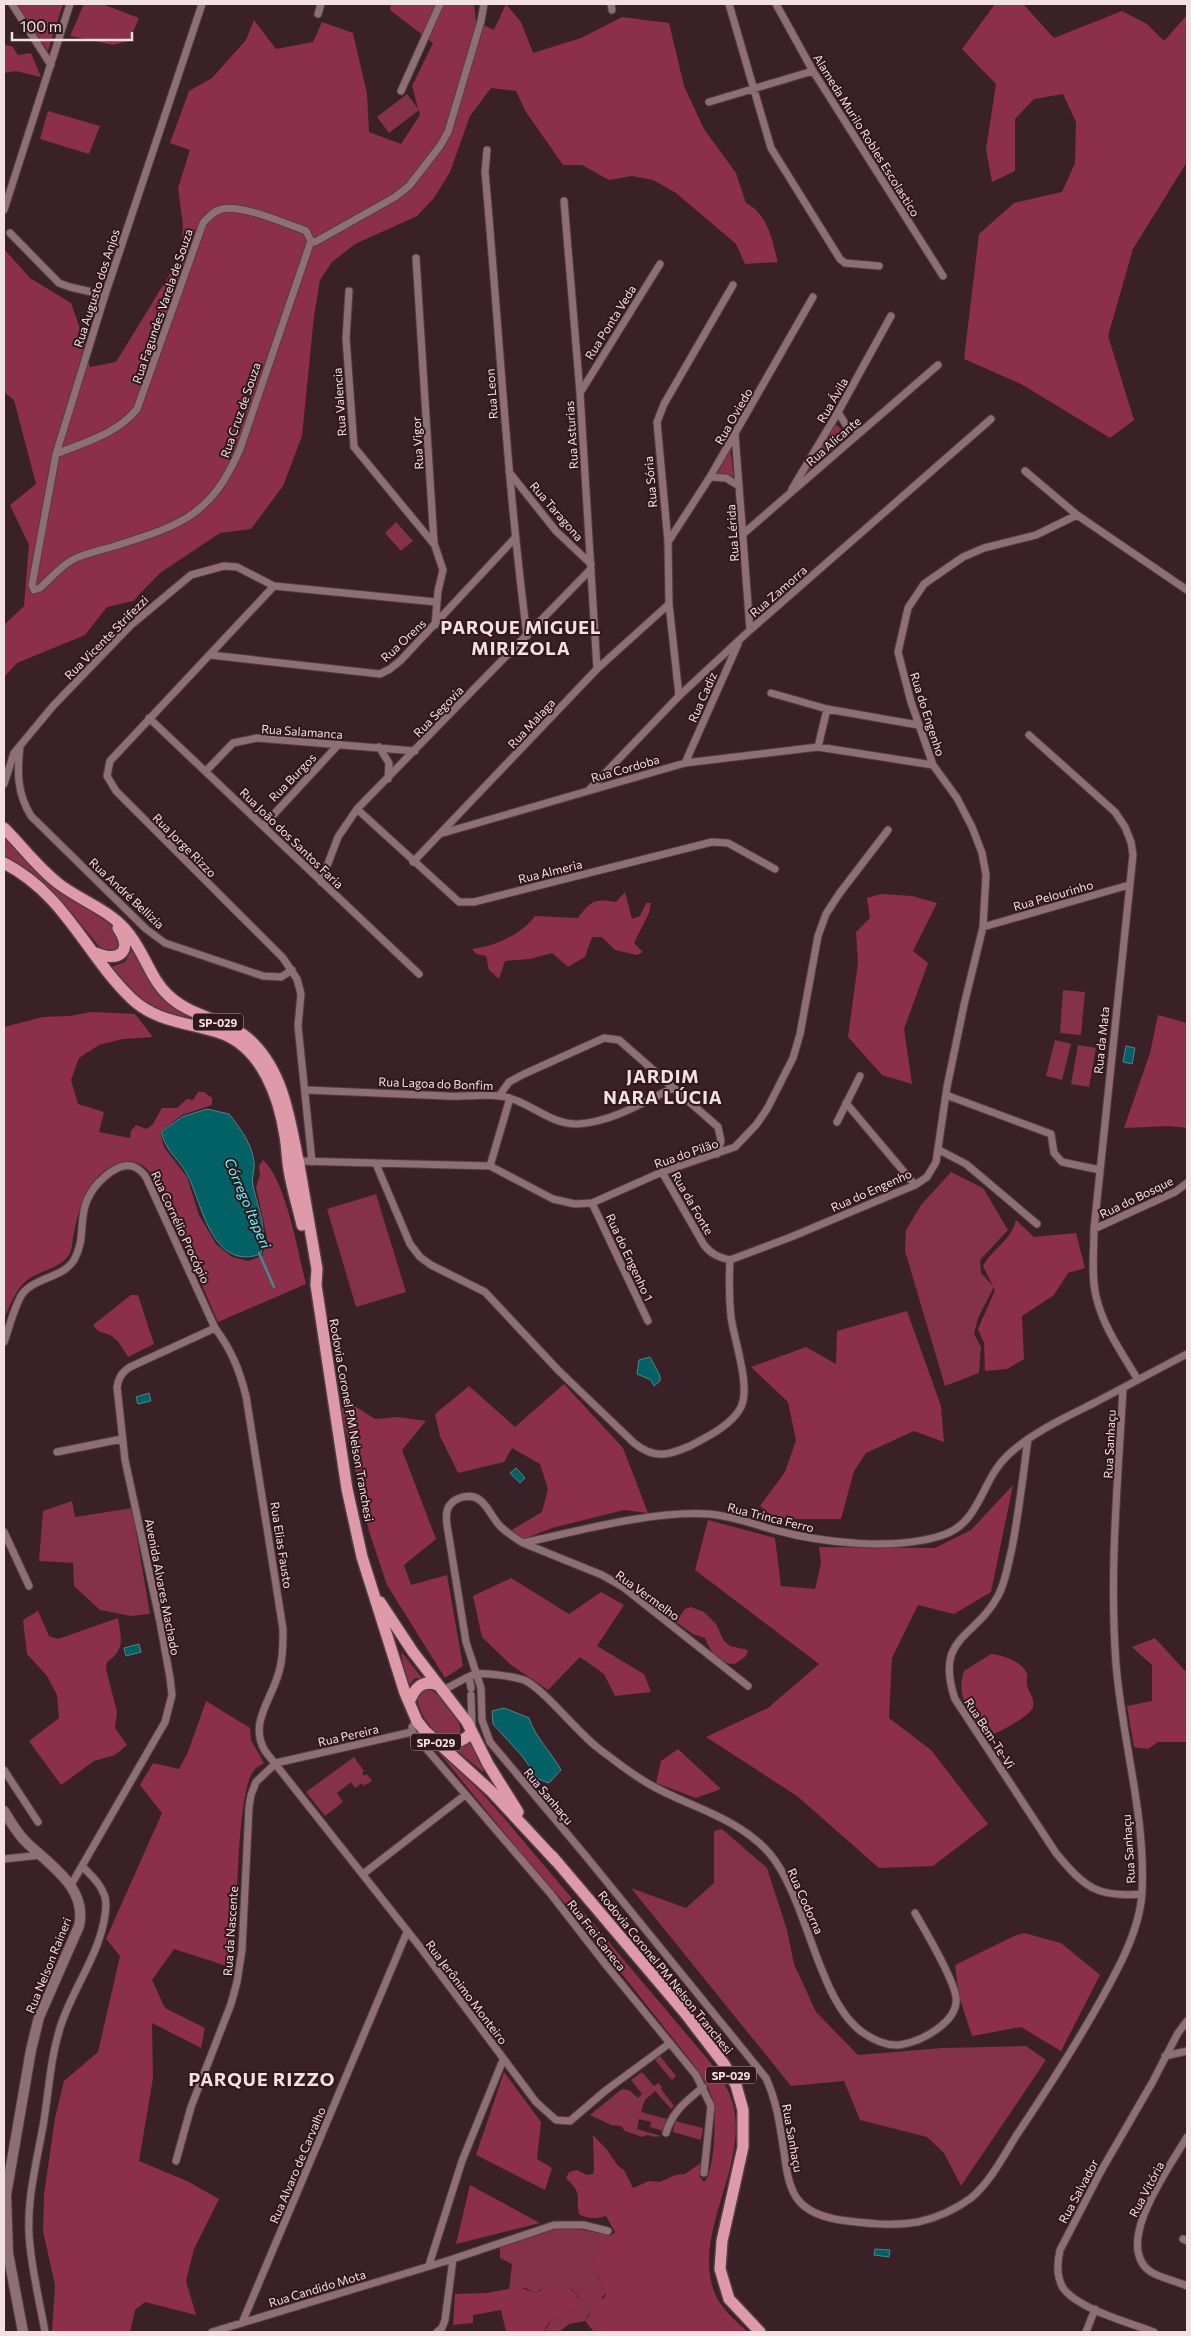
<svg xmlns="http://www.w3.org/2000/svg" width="1191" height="2336" viewBox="0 0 1191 2336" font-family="Commissioner,sans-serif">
<rect width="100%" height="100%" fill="#3a2127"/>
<!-- green -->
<path fill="#853149" d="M407 94 419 110 389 133 377 117Z
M835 424 849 435 806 473Z
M730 447 734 477 718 473Z
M396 522 413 541 401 551 385 533Z
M4 835 31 866 53 886 110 924 116 931 120 947 115 952 103 951C71 911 47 884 4 856Z
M133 948 147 976 162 998 198 1020C192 1021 185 1018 179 1017 144 1008 133 994 111 967L125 962Z
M1063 990 1085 992 1081 1035 1060 1033Z
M1055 1040 1071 1044 1062 1080 1046 1076Z
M1078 1045 1096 1048 1089 1087 1071 1084Z
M951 1172 983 1188 1008 1230 980 1260 981 1273 994 1287 978 1318 974 1334 981 1347 979 1373 945 1386 905 1251 906 1230 921 1205Z
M376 1194 406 1292 356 1307 327 1209Z
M72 1501 75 1517 132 1508 150 1614 131 1616 100 1610 74 1586 73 1563 39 1561 43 1511Z
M401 1651 422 1678H415L409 1686 403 1667Z
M428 1688C442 1696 458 1715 461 1730 457 1740 451 1739 442 1738 430 1728 418 1712 417 1696L421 1690Z
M470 1737 484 1770 483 1772 454 1748Z
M354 1757 364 1771 362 1773 364 1776 367 1774 372 1781 364 1786 362 1783 355 1788 351 1782 337 1793 343 1802 325 1816 306 1792Z
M722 1829 767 1868 787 1930 794 1964 816 2012 858 2055 942 2048 1026 2046 1046 2060 961 2186 944 2153 927 2137 860 2120 844 2081 791 2086 631 1888 686 1908 714 1883V1831Z
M660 2056 676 2076 672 2080 655 2060Z
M642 2072 654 2086 658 2083 662 2087 661 2089 674 2106 671 2109 655 2091 645 2100 641 2112 667 2119 663 2131 650 2127 651 2122 639 2119 637 2129 661 2136 655 2137 647 2135 642 2137 625 2131 621 2126 611 2125 590 2115 622 2089 629 2090 638 2098 642 2094 631 2080Z
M675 2121 703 2128 701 2140 673 2132Z
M556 2229H579L613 2236 602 2244 597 2275 606 2293 588 2315 585 2321 569 2324 559 2332H544L554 2316 566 2312 578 2297 572 2289H541L537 2293 525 2288 509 2289 512 2264 500 2258V2247Z"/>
<!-- forest -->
<path fill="#8b2f4b" d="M16 4H63L48 51Z
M84 4H102L139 18 129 41 113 45 70 36Z
M391 4H474L476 22 494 30 506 4 521 22 533 53 581 38 622 17 669 23 684 86 704 129 736 173 746 203C768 214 772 240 778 262L745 264 736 244 676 193 653 180 632 176 609 180 582 165H563L526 112 516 91 491 88 470 116 450 172 434 198 417 216 355 244 332 262 320 280 314 316 302 436 283 486 251 529 220 533 160 573 133 601 107 607 85 635 17 663 4 677V625L24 606 29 545 10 505 36 484 14 400 4 392V249L30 278 71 303 84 340 90 367 116 362 181 256 183 225 178 188 190 150 170 143 189 91 212 78 246 40 254 20 276 49 313 42 322 22 353 33 367 94 369 132 401 144 420 115 412 86 433 43 390 10Z
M995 4H1023L1054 38 1122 11 1147 24 1164 41 1187 15V162L1133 249 1108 336 1134 420 1110 438 1021 384 964 359 979 234 1014 203 1062 192 1075 163 1076 122 1063 94 1034 99 1015 119V171L992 182 986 149 996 84 962 49Z
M4 45 12 46 18 55 31 53 41 77 16 71 4 73Z
M48 111 100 126 89 154 40 139Z
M625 892 632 919 640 916 646 903H651L649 913 634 943 643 952 637 955 615 950 602 937H592L585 957 568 967 552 953 530 959 505 961 499 979 489 970 486 956 476 954 472 949C494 947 522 934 535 916L578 918C590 901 595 898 616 902Z
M881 894 912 896 937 903 913 951 928 963 904 1029 912 1084 882 1075 848 1037 858 963 856 932 870 918 867 898Z
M92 1012 135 1014 153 1037 123 1039 99 1045 79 1058 71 1080 78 1104 104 1112 99 1132 130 1138 131 1131 136 1125 147 1129 153 1124 162 1108H177L187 1099 193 1100 198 1092H204L212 1098V1105L182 1115 160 1132 164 1147 187 1177 199 1215 216 1244 232 1257 248 1261 262 1256 267 1238 256 1187 260 1175 259 1166 263 1160C286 1180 298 1253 306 1284L218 1322 157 1181C147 1167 137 1157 119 1163 88 1175 80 1203 74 1233 72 1240 73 1248 69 1255 60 1268 43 1270 30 1278 16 1287 10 1305 4 1319V1027L43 1017 69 1016Z
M1158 1015 1187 1023V1128L1169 1126 1124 1128 1150 1053Z
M1016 1220 1034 1237 1076 1233 1085 1268 1068 1273 1054 1295 1022 1316 1024 1359 1007 1369 985 1371 984 1343 978 1329 995 1290 983 1266C994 1247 1010 1242 1016 1220Z
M131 1295H138L154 1344 128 1357C123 1349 119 1340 110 1335 103 1332 98 1333 93 1325Z
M907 1311 941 1406 944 1442 914 1431 866 1453 854 1471 841 1519H788L771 1515 760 1506 785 1472 796 1440 788 1402 751 1367 806 1347 836 1364 837 1331Z
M564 1384 623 1448 648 1513 624 1510 552 1528 524 1539 510 1531 542 1512 548 1489 540 1464 512 1448 504 1462 458 1473 440 1436 435 1414 469 1386 515 1427Z
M350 1403 375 1419 398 1417 426 1421 402 1450 436 1539 404 1565 411 1585 447 1575 463 1666 445 1678 387 1585 369 1531 341 1409Z
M1013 1485 991 1592 954 1614 918 1605 892 1658 889 1718 931 1750 988 1824 933 1866 879 1868 797 1796 706 1737 768 1708 819 1664 695 1570 708 1520 775 1538 781 1586 815 1589 821 1563 819 1547 935 1548 971 1530Z
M511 1578 569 1614 601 1592 624 1605 597 1646 644 1674 651 1692 615 1696 604 1674 580 1657 548 1690 511 1665 482 1637 473 1596Z
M691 1607 704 1612 716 1624 724 1641 730 1646 748 1650 746 1656 735 1664C718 1664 711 1652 705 1638L693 1634 676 1622 685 1609Z
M38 1611 49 1636 58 1639 118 1618C121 1638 126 1649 107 1662L106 1669 117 1712 115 1728 127 1745 115 1755 94 1761 61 1785 29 1741 59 1718 57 1695 47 1676 27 1654 23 1620Z
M1155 1638 1185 1671 1187 1669V1742H1158L1148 1749 1134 1747 1127 1706 1152 1701V1665L1132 1647Z
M991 1654C1003 1655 1023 1662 1027 1674 1028 1677 1026 1682 1027 1685 1029 1693 1035 1699 1033 1707 1031 1716 995 1735 985 1737 971 1716 955 1697 964 1671Z
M206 1701 250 1728 251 1740 264 1763C261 1765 257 1767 255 1769 235 1789 238 1932 233 1968L174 1949 152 1980 165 2008 205 2028 201 2048 152 2023 153 2078 139 2161 187 2181 219 2199 194 2249 186 2281 196 2315 145 2302 135 2310 130 2332H52L55 2285 43 2231 44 2195 55 2118 64 2081 98 2052 120 1956 106 1939 162 1813 140 1785 153 1763 179 1769 188 1752Z
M436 1749 481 1792 504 1818 710 2062C720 2076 731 2091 734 2109 746 2169 693 2234 714 2291 720 2308 735 2320 748 2332H594L585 2321 593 2309 594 2302 604 2298 606 2294 594 2267 602 2244 615 2232 606 2216C597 2219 586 2219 579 2214 575 2194 584 2196 566 2178L569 2172 577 2170 587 2175 593 2174 594 2168 593 2135 607 2150 618 2166 624 2170 633 2188 649 2181 660 2182 675 2175 685 2174 702 2162 700 2177 704 2182C715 2173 717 2111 712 2097 707 2083 699 2072 690 2060L576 1916 525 1858Z
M678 1749 721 1789 696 1798 656 1783 661 1761Z
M1024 1933 1061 1943 1100 1975 1061 2051 1021 2027 972 2036 959 1996 955 1965 1014 1936Z
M504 2072 541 2122 537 2159 552 2168 545 2190 476 2155Z
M470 2185 540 2223 456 2244Z
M547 2286C561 2286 576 2285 578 2302 571 2316 551 2311 544 2332H506L501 2310 473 2315V2323L453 2325 455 2294 487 2293 518 2287 537 2293Z"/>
<!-- water -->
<path fill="#026164" stroke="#4a878a" d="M1126 1046 1135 1048 1132 1064 1123 1062Z
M207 1109 229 1114C240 1128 252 1144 254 1162 255 1170 251 1178 253 1186 259 1212 267 1226 261 1254 213 1271 203 1208 189 1178 181 1160 167 1154 161 1132L182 1117Z
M650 1357 660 1376V1381L654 1386 651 1380 637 1374 639 1360Z
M149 1393 151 1401 138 1404 136 1397Z
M516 1468 525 1478 520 1483 510 1473Z
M139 1644 141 1652 126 1656 124 1648Z
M504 1708 529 1718C535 1737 551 1752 561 1770L549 1783 538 1779 523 1757 493 1724 492 1711Z
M875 2249 890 2250 889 2257 874 2255Z"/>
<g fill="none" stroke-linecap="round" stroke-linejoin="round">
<!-- stream -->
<path stroke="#4a878a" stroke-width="2.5" d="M259 1253 274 1287"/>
<!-- minor casing -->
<g stroke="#523d43" stroke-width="9">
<path id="minor" d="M12 4 51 65
M202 4 105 295 56 454 32 585 34 590 40 588C50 579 60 567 72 560 85 553 101 550 115 546 181 525 211 516 240 449L311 241
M611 4 612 10
M729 4 771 148 840 259 845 263 879 266
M776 4 813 71 943 276
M318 14 321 4
M401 91 440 4
M709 102 813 71
M487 150 485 172C499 327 507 482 527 636
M564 201 580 393 597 669
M4 210 70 4
M10 233 59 283 70 287 105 295
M416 258 434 543 443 570 438 591 435 625
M349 291 346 338 354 447 433 543
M580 393 660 264
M838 412 846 425 860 432
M735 434 750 630
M56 454C85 442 117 434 137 409L203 223C209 216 214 211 222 209 240 204 281 222 299 228L306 231 311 241 315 242 395 197 409 186 440 146 448 132 481 21 484 4
M1025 471 1077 515 1187 590
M509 472 556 531 591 564
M710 477 726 478 739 486
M792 489 838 412 891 316
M743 534 938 365
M668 542 710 477 813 297
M274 586 110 761 107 776 116 791 283 958 297 979 301 994 298 1026 312 1162
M210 655 380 674 390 669 401 660 514 539
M771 693 827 709 918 725
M679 696 669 604 668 542 657 422 664 404 733 285
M149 718 419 974
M1029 735 1115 812 1125 827 1131 842 1133 855 1094 1229C1094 1251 1091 1275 1096 1296 1103 1327 1122 1353 1138 1380
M20 746C17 773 17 793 31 816L146 929 165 943 263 976 281 977 292 970
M379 747 389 763 388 779
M818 747 827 709
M685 763 738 644
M206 771 233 743 257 738 415 751
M4 784 14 753 53 706 131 625 191 575 224 566 237 567 274 586 436 602
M589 790 679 696 750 630 991 419
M357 809 459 902H474L712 842 728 843 775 869
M263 826 339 744
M443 833 685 763 818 747 933 765
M413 862 597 669 669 604
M321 882 338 837 357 809 591 569
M983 927 1129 885
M306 1090C353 1092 400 1094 447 1096 464 1097 482 1094 500 1096 527 1099 549 1125 578 1124 612 1122 644 1102 673 1088
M946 1095 1051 1134 1054 1153 1062 1162 1100 1170
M499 1096 509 1082 524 1074 604 1038 619 1040 718 1127 721 1141 717 1154
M846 1103 915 1185
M837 1122 860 1076
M939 1150 966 1164 1037 1224
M298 1161 490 1166 553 1199 575 1204 592 1203 662 1172 735 1147 756 1125 767 1109 793 1058 800 1034 818 936 826 914 839 894 888 830
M376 1164 410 1244 420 1257 431 1265 485 1292 558 1370 634 1443C654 1459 667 1456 690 1446 707 1437 732 1425 741 1407 751 1386 734 1340 731 1317 729 1298 729 1279 730 1260
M490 1166 510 1098
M662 1172 704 1245C711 1254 718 1257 730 1260
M592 1203 648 1321
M1094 1229 1175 1192 1187 1183
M730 1260 791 1237 915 1185 927 1177 936 1162 947 1087 964 1005 983 927 986 875 982 853 972 827 957 798 933 765 911 702 898 652 908 608 924 584 963 557 984 548 1036 535 1077 515
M4 1342C9 1329 15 1303 23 1293 36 1277 63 1278 74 1260 89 1234 73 1210 99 1182 105 1176 112 1170 120 1167 132 1163 139 1168 146 1177L215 1328C232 1351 239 1369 246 1396L283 1629C283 1644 283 1660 278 1675 270 1702 249 1724 265 1751L420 1947 536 2102 556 2120 570 2121 605 2091 670 2043
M1028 1439C1023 1476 1019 1512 1012 1548 1008 1564 1006 1581 998 1596 975 1639 934 1636 955 1699L1056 1853C1084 1887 1097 1898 1142 1894
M57 1452 122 1439
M4 1532 29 1586
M523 1543C578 1531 654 1510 709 1514 733 1516 753 1524 775 1530 822 1543 896 1551 943 1535 980 1523 981 1481 1007 1456 1031 1433 1064 1418 1094 1403 1125 1387 1156 1370 1187 1354
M469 1678 471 1688
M748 1686 623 1587 602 1575 523 1543C515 1538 507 1533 500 1526 493 1519 489 1508 481 1501 472 1493 456 1496 449 1506 446 1511 446 1518 447 1525L466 1642 481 1688 482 1720 490 1742 585 1855 766 2078C777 2102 780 2126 784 2152 786 2167 788 2184 796 2197 807 2214 829 2219 848 2221 872 2224 894 2226 918 2222 936 2218 956 2209 971 2198 990 2182 1003 2157 1016 2136 1053 2081 1093 2019 1122 1960 1132 1939 1141 1915 1142 1892 1146 1816 1122 1740 1116 1664 1109 1572 1118 1480 1123 1388
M443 1690C452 1686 466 1677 475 1674 483 1672 516 1677 524 1680 543 1688 578 1733 598 1748 618 1763 639 1780 662 1791 698 1809 742 1821 770 1854 808 1900 817 1999 862 2032 872 2039 886 2046 899 2045 921 2042 959 2022 956 1997 953 1977 926 1932 915 1913
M471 1695 472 1727
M412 1732 550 1893 606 1965 696 2075 711 2106 704 2173
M4 1770 38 1822
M4 1859 42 1855
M363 1874 465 1795
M71 1885 165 1722 172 1695 170 1678 160 1622 125 1460 117 1387C119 1377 122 1372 130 1367L215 1328
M1165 2056 1187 2051
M666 2133C673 2110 686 2102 703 2087
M1187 2137C1171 2165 1111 2245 1151 2272 1161 2278 1176 2281 1187 2286
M176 2161 191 2107 231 2004 237 1982 242 1950 249 1807 251 1795 256 1782 276 1763 412 1732V1727L417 1721
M1183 2239 1187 2241
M429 2265 462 2161 503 2060
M242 2323 407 1932
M45 2332C40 2304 33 2275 30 2246 25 2205 36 2166 43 2126 49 2092 50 2058 61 2025 74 1985 104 1949 106 1905 106 1889 93 1877 83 1867
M212 2332 453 2259 554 2225H584L608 2231
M437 2332 442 2328 445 2320 453 2259
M1086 2332 1095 2309
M1154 2332C1130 2323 1078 2309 1063 2288 1056 2276 1057 2263 1060 2250L1101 2171 1152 2083 1178 2033 1187 2021"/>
</g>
<!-- secondary casing -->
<g stroke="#523d43" stroke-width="12">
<path id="secondary" d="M4 1811C10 1821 16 1831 24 1840 48 1864 88 1887 79 1926L39 2017 31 2050 6 2195 8 2253 23 2332"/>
</g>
<!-- trunk casing -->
<g stroke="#523d43" stroke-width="14">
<path id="trunk" d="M4 828C23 847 38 868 59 884 80 900 107 909 125 929 143 948 149 977 168 995 191 1018 230 1019 253 1043 285 1075 290 1123 299 1165 305 1199 311 1234 317 1269L316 1285 347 1489 362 1557 405 1693 417 1721 424 1730 491 1791 556 1861
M4 863C66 895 85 954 132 999 157 1023 193 1023 223 1034 263 1050 279 1098 285 1136 287 1147 287 1159 289 1170 292 1189 298 1207 302 1225
M96 953C119 963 134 951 118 928
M380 1602 413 1652 467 1722 488 1764 518 1812
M409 1702C415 1688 422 1679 438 1685
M436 1742C449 1745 463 1743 472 1732
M552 1856 685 2013 724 2064 736 2085 743 2110V2147L722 2241 720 2269 729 2299 760 2332"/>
</g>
<!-- minor -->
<use href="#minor" stroke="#8e6f75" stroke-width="7"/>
<!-- secondary -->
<use href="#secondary" stroke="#8e6f75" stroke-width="10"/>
<!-- trunk -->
<use href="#trunk" stroke="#de9aa8" stroke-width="11"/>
</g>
<g text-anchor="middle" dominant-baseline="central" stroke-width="4" stroke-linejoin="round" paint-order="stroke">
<!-- shield labels -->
<g fill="#2f171d" stroke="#b8a4a8" stroke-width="1">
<rect x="193" y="1013.5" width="50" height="17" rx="4"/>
<rect x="411" y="1733.5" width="50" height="17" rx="4"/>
<rect x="706" y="2066.5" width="50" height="17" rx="4"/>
</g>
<g font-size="11" font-weight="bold" fill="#f2e0e3">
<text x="218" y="1022">SP-029</text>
<text x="436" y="1742">SP-029</text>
<text x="731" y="2075">SP-029</text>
</g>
<!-- street labels -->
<g font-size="12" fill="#f2e0e3" stroke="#2f171d">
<text transform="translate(867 135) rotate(58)">Alameda Murilo Robles Escolastico</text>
<text transform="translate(96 288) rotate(-72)">Rua Augusto dos Anjos</text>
<text transform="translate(162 306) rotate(-71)">Rua Fagundes Varela de Souza</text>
<text transform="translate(610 322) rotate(-58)">Rua Ponta Veda</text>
<text transform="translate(491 394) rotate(-94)">Rua Leon</text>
<text transform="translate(832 400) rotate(-60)">Rua Ávila</text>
<text transform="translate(339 402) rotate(-94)">Rua Valencia</text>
<text transform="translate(240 410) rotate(-71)">Rua Cruz de Souza</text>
<text transform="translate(733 416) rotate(-60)">Rua Oviedo</text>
<text transform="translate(571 435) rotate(-94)">Rua Asturias</text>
<text transform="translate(833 441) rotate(-41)">Rua Alicante</text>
<text transform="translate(417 443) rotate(-93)">Rua Vigor</text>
<text transform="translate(650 482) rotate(-95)">Rua Sória</text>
<text transform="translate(557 511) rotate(49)">Rua Taragona</text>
<text transform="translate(732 533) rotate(-94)">Rua Lérida</text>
<text transform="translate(778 591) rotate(-41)">Rua Zamorra</text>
<text transform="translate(106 637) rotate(-45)">Rua Vicente Strifezzi</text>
<text transform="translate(403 640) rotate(-43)">Rua Orens</text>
<text transform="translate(702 697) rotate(-66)">Rua Cadiz</text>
<text transform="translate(438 711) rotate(-46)">Rua Segovia</text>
<text transform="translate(928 714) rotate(72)">Rua do Engenho</text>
<text transform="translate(531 723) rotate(-47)">Rua Malaga</text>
<text transform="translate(302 731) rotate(4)">Rua Salamanca</text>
<text transform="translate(625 768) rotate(-16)">Rua Cordoba</text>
<text transform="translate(292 777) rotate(-46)">Rua Burgos</text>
<text transform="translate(292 838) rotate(44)">Rua João dos Santos Faria</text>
<text transform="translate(185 845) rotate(45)">Rua Jorge Rizzo</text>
<text transform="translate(550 871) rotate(-14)">Rua Almeria</text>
<text transform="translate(127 893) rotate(43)">Rua André Bellizia</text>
<text transform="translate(1053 895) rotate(-16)">Rua Pelourinho</text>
<text transform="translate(1101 1040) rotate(-84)">Rua da Mata</text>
<text transform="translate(436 1083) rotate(2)">Rua Lagoa do Bonfim</text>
<text transform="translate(686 1153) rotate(-19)">Rua do Pilão</text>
<text transform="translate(871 1190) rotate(-24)">Rua do Engenho</text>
<text transform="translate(1136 1197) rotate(-26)">Rua do Bosque</text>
<text transform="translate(693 1203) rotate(60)">Rua da Fonte</text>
<text transform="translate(181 1227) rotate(65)">Rua Cornélio Procópio</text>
<text transform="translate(630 1257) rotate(65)">Rua do Engenho 1</text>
<text transform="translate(352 1420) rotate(80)">Rodovia Coronel PM Nelson Tranchesi</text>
<text transform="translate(1109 1444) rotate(-87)">Rua Sanhaçu</text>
<text transform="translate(771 1517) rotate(14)">Rua Trinca Ferro</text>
<text transform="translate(282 1545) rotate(81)">Rua Elias Fausto</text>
<text transform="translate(163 1587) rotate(79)">Avenida Alvares Machado</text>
<text transform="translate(648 1595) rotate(36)">Rua Vermelho</text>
<text transform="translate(990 1733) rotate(57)">Rua Bem-Te-Vi</text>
<text transform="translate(348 1735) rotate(-13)">Rua Pereira</text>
<text transform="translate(549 1796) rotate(50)">Rua Sanhaçu</text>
<text transform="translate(1128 1849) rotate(-94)">Rua Sanhaçu</text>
<text transform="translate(806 1901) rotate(66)">Rua Codorna</text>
<text transform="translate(230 1931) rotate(-86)">Rua da Nascente</text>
<text transform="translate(597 1935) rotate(52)">Rua Frei Caneca</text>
<text transform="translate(48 1965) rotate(-68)">Rua Nelson Raineri</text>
<text transform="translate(666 1972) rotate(51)">Rodovia Coronel PM Nelson Tranchesi</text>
<text transform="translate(467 1992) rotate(53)">Rua Jerônimo Monteiro</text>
<text transform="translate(793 2138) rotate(80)">Rua Sanhaçu</text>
<text transform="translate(297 2165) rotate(-67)">Rua Alvaro de Carvalho</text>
<text transform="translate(1146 2189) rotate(-62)">Rua Vitória</text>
<text transform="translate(1078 2191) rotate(-62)">Rua Salvador</text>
<text transform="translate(317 2288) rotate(-17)">Rua Candido Mota</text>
</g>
<!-- water labels -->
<g font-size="14" font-style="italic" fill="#66f9fd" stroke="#2f171d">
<text transform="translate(248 1203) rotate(67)">Córrego Itaperi</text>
</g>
<!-- district labels -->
<g font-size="18" font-weight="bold" letter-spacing="1" fill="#f2e0e3" stroke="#2f171d">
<text x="521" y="627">PARQUE MIGUEL<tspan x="521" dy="21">MIRIZOLA</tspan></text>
<text x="663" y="1076">JARDIM<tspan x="663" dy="21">NARA LÚCIA</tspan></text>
<text x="262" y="2079">PARQUE RIZZO</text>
</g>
</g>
<!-- border -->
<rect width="1191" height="2336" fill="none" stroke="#f2e0e3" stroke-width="10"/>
<!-- scale -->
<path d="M12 32v8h120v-8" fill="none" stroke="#f2e0e3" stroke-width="2.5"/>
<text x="20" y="32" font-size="15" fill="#f2e0e3" stroke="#2f171d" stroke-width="4" paint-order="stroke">100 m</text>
</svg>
